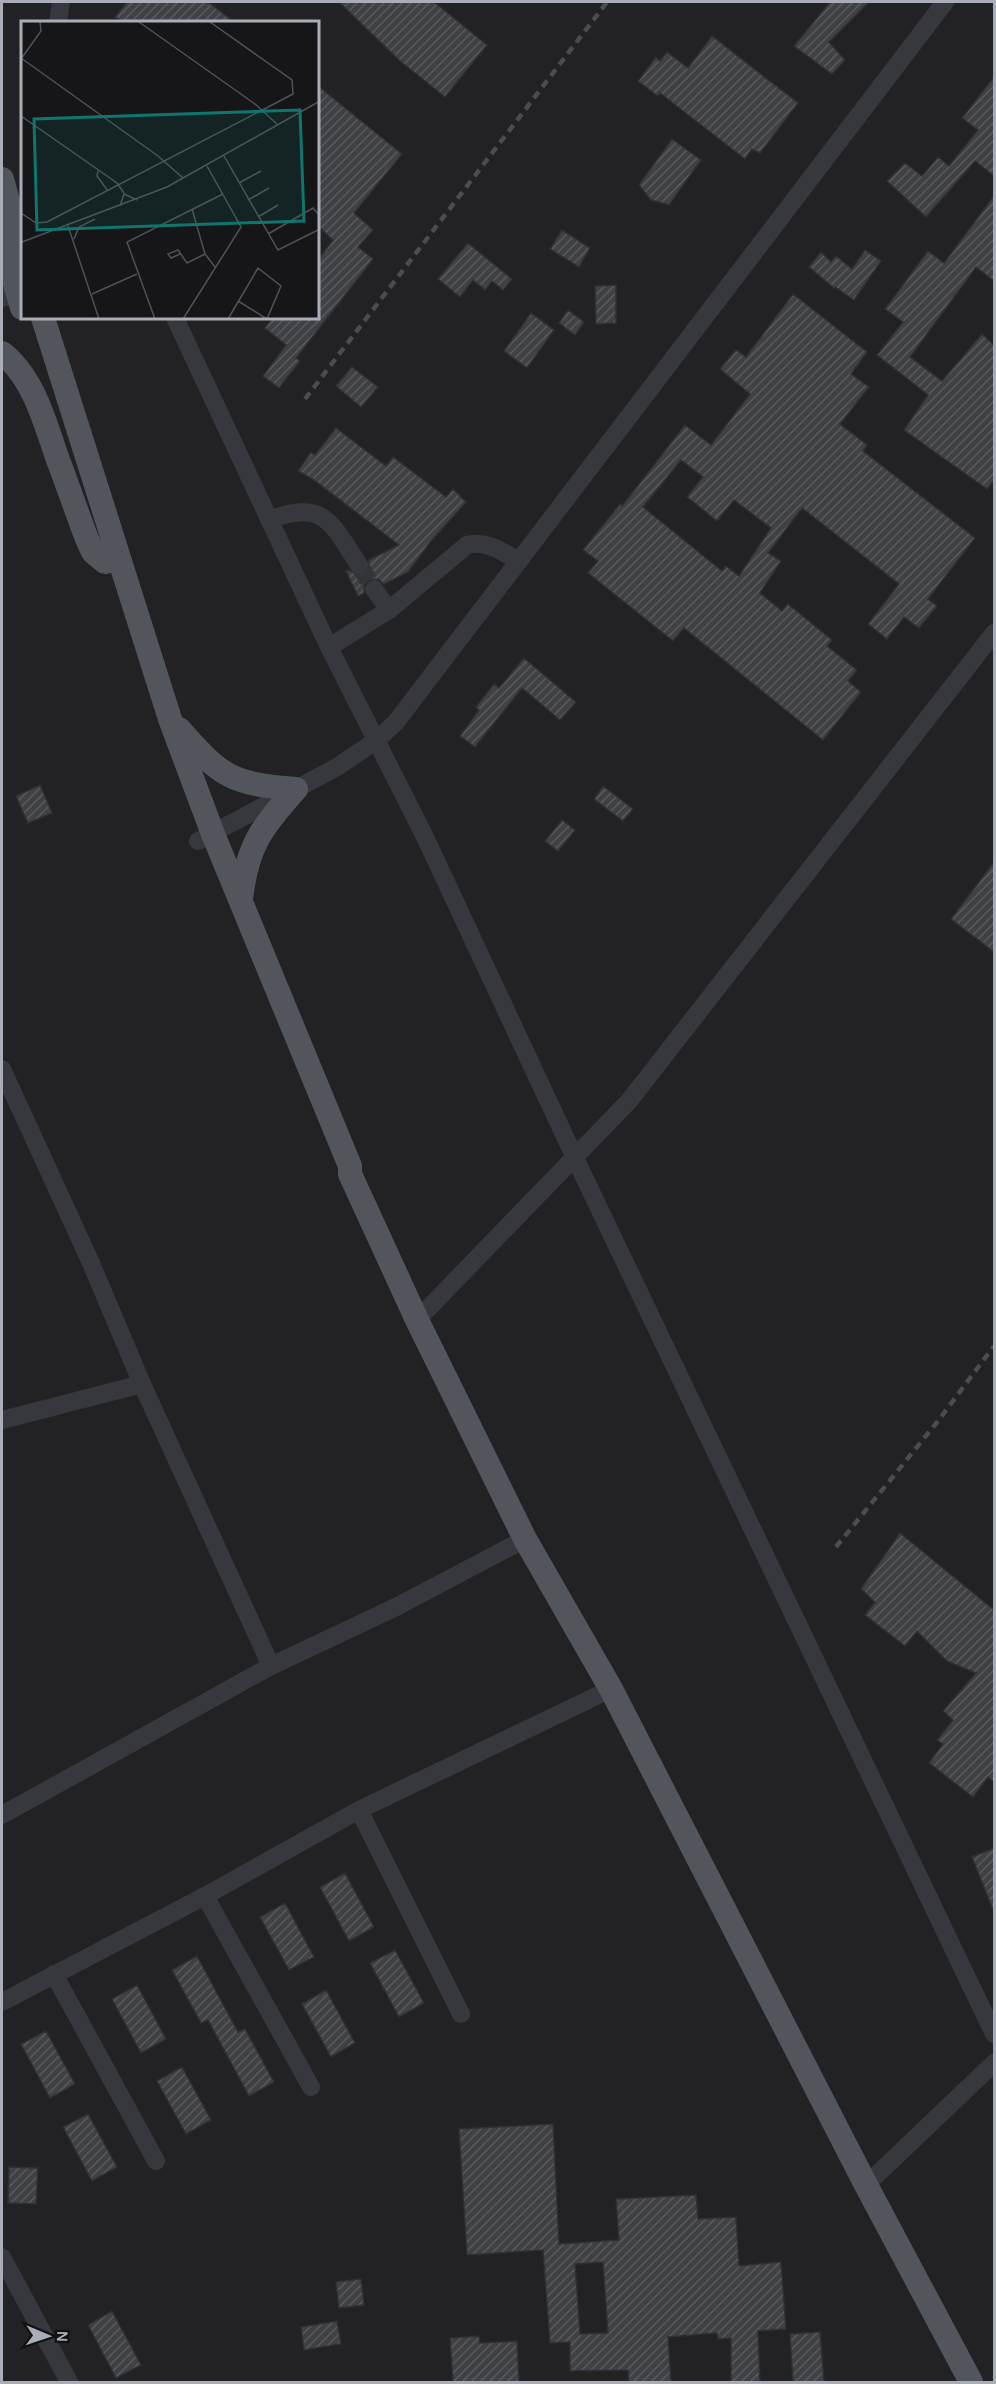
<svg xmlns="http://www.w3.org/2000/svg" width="996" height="2384" viewBox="0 0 996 2384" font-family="Karla,sans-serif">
<defs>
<pattern id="building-hatch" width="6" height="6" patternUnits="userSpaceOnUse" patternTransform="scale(1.5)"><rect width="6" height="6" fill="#404145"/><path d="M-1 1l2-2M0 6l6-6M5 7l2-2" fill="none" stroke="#595a5e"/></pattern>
</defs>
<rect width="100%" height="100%" fill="#161618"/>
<!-- built -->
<path fill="#222225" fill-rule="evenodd" d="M2 2H994V2382H2ZM22 22H318V318H22Z"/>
<!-- building -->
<path fill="url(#building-hatch)" stroke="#303034" stroke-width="1.5" fill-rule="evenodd" d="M127 2H208L234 22H123L115 17Z
M339 2H434L487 45 445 97 400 61Z
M830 2H869L829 42 845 60 832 74 794 46Z
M712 36 798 103 760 153 752 149 745 159 660 93 658 96 638 81 656 57 660 61 667 52 688 68Z
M994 77V176L975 161 926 217 887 181 905 163 922 176 938 157 949 166 978 130 962 118Z
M318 86 402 154 354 213 373 230 358 247 373 259 296 358 300 361 279 388 263 376 286 345 265 328 272 318H318V260L333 240 318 226Z
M672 139 701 160 669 205 651 200 639 185Z
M994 196V281L976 267 910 357 942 381 982 334 994 345V480L987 489 904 430 928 395 877 355 903 322 885 309 928 251 944 263Z
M562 230 590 248 579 267 550 249Z
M468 243 512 279 503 290 492 281 485 290 473 280 460 297 438 279Z
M865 250 881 261 854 300 835 287 834 288 809 267 821 252 831 262 836 256 852 269Z
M616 285V323L596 324 595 286Z
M793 294 867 352 851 374 869 387 840 424 867 445 863 451 975 538 928 599 937 606 919 628 904 617 887 639 868 624 899 584 802 508 768 553 781 561 760 593 782 611 788 604 832 640 827 646 857 670 848 681 861 692 823 740 684 628 673 641 588 573 598 561 583 550 620 504 622 506 685 425 711 445 750 394 720 369 736 350 746 357ZM681 460 703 477 687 497 717 521 734 500 771 528 739 576 726 566 722 571 643 507Z
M568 310 584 322 575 335 559 323Z
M531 313 554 330 527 368 504 351Z
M352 367 378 387 361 407 336 386Z
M336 428 386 466 393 457 446 497 453 489 466 502 431 541 408 572 384 584 378 579 368 580 364 585V593L358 596 346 571 349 570 359 576 365 575 369 570V560L399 545 314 480 298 471 311 452 315 455Z
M524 658 576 702 560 720 522 688 475 747 460 736 479 710 476 707 494 684 499 688Z
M40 785 52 813 28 823 16 796Z
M603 786 633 809 623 821 594 799Z
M562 820 575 830 558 851 545 841Z
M994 862V952L951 919Z
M900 1533 994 1610V1782L988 1777 973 1797 929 1763 943 1744 937 1740 953 1720 943 1711 976 1673 947 1661 917 1631 905 1646 865 1615 875 1602 861 1589Z
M994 1848V1912L972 1857Z
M345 1873 374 1927 349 1941 320 1887Z
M285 1903 314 1957 289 1970 260 1917Z
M395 1950 424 2003 399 2017 370 1963Z
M197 1956 238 2032 245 2029 274 2082 249 2096 208 2020 201 2023 172 1970Z
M137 1985 166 2039 141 2053 112 1999Z
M326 1990 355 2043 331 2057 302 2004Z
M46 2031 75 2084 50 2098 21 2044Z
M182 2067 211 2120 186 2134 157 2081Z
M88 2114 117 2167 92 2181 63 2127Z
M553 2124 559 2244 619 2240 616 2199 696 2195 698 2219 736 2217 739 2266 781 2262 786 2329 758 2331 760 2382H731V2338L718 2339 717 2333 668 2337 671 2382H629L628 2370 570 2371V2342L550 2343 543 2250 467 2255 459 2129ZM603 2262 608 2333 580 2334 575 2264Z
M9 2167 38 2168 36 2204 8 2203Z
M361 2279 364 2305 339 2308 336 2282Z
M112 2311 141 2365 116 2378 88 2325Z
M337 2321 341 2344 304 2350 301 2327Z
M820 2332 824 2382H793L790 2334Z
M479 2336 480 2343 517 2341 519 2382H453L450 2338Z"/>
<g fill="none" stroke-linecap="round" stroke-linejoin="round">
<!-- minor-tunnel -->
<path stroke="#333438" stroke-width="18" stroke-dasharray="18 9" stroke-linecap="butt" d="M359 565 374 589"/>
<!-- minor -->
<path stroke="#37383d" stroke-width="18" d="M58 22 61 2
M2 298 22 293
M175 318 329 647 425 837 575 1158 994 2034
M269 520C324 498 332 524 359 565
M374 589 389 610
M329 647 389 610 467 545C487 540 502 552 519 561
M198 841 337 767 377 740 396 722 945 2
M2 1069 91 1263 142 1384 271 1666
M417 1320 629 1101 994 633
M2 1420 142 1384
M359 1810 461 2014
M2 1815 271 1666 396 1607 525 1539
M205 1896 311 2087
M54 1974 156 2161
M2 2002 205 1896 359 1810 611 1689
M866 2185 994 2063
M2 2257 69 2382"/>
<!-- major -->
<path stroke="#53555c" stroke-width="24" d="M2 179 22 252
M2 239 22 308
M43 318 170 719 213 834 350 1166V1174L417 1320 525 1539 611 1689 866 2185 971 2382
M2 353C34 378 45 423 58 460 68 486 77 513 87 539L93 552 105 562
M179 729C221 777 232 784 296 789
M241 899C247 846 261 828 296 789"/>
<!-- rail -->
<path stroke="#4a4c52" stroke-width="4.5" stroke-dasharray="8 6" stroke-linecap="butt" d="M305 399 607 2
M836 1547 938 1421 994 1346"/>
</g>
<!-- overview -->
<g transform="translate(21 21)">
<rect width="298" height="298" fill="#161618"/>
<path fill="none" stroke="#505258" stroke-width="1.5" d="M118 1 234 83 256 103M0 37 137 135 162 157M0 38 20 10 19 1M0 95 96 162 103 172M203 135 257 229 299 208M77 150 76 155 87 170M218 162 240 150M227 179 248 167M99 185 103 173 116 179M171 188 184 233 194 246M0 192 15 202 26 201 272 73 271 59 189 1M237 196 257 184M47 205 78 298M247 213 292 187 299 195M53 218 58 206 74 198M1 221 146 166 299 80M159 233 150 237 147 233 157 229 166 242 184 233M71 273 116 253M217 280 246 298M134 298 106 221 202 173M162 298 220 206 186 145M207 298 237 247 260 265 246 298"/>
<path fill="#0f766e" fill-opacity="0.15" stroke="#0f766e" stroke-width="3" d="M279 89 283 200 16 209 13 98Z"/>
<rect width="298" height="298" fill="none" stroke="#a8adb8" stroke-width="3"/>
</g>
<!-- border -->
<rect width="996" height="2384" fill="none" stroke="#a8adb8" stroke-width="6"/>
<!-- north arrow -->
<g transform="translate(48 2336) rotate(92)" stroke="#111113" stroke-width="4.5" paint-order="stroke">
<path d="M0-4.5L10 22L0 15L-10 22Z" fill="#a8adb8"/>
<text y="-9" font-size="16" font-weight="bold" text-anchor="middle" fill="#a8adb8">N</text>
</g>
</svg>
